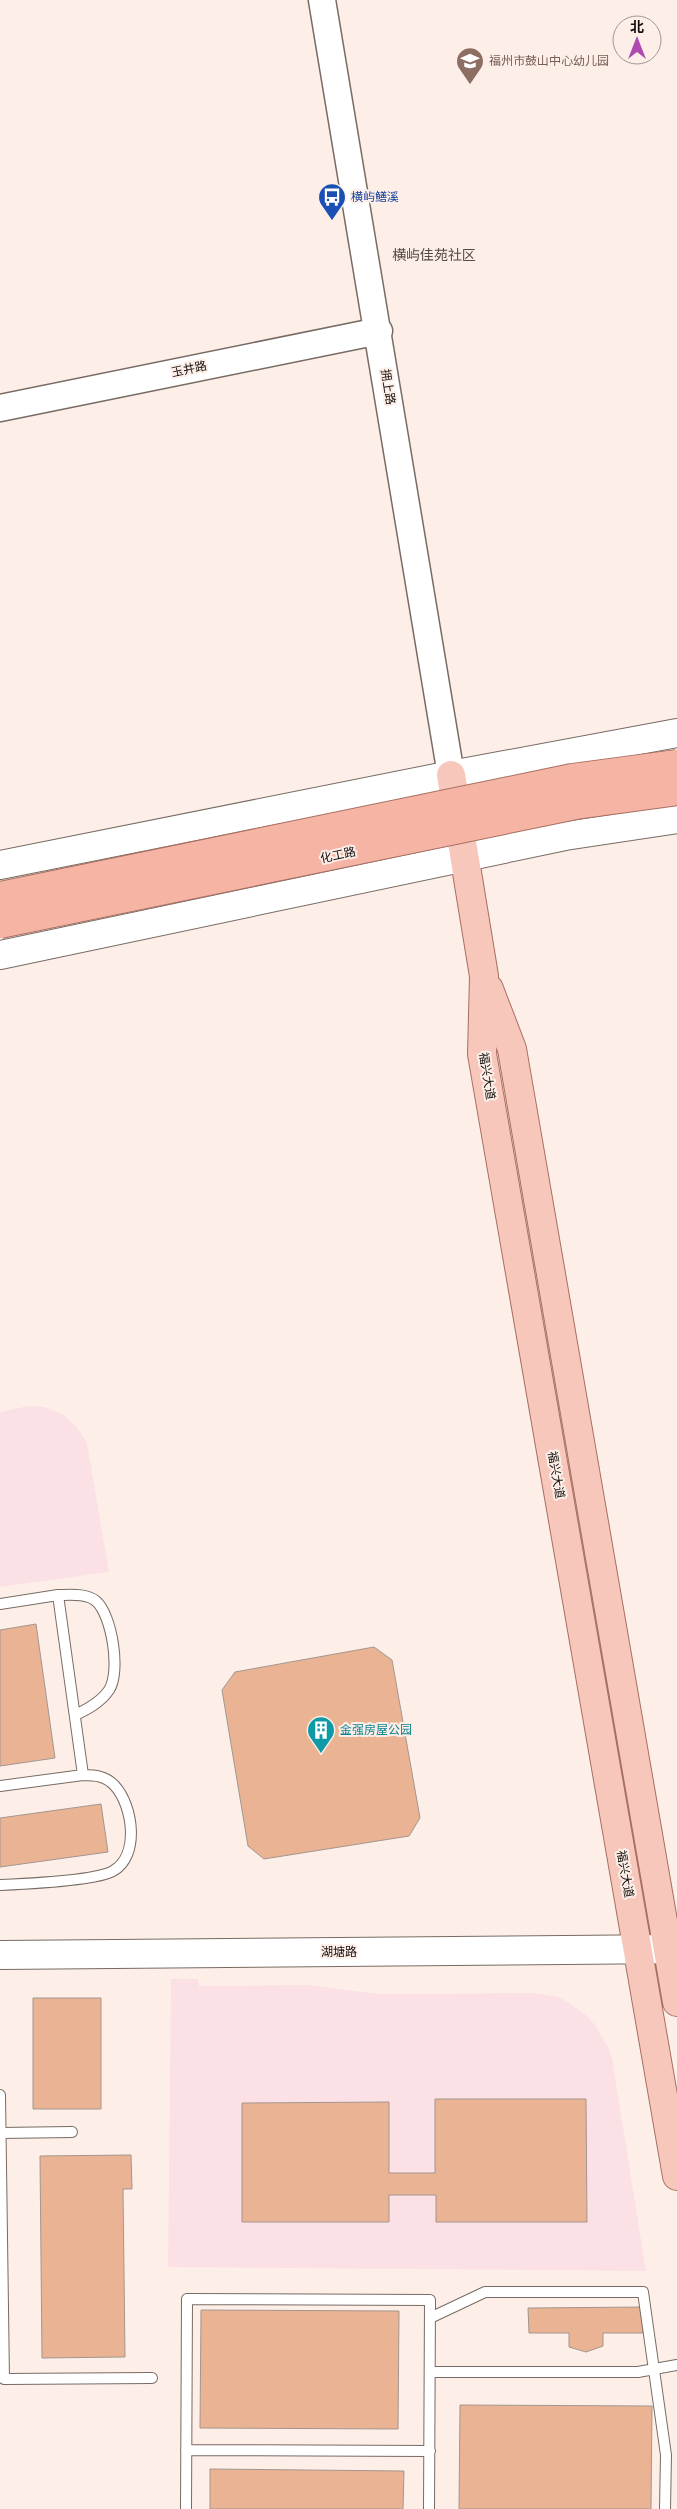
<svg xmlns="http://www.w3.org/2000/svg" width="677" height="2509" viewBox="0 0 677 2509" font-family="'Roboto Condensed','Noto Sans SC',sans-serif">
<rect width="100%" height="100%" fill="#fdefe8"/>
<!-- commercial -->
<path fill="#fbe1e6" d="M28 1406 45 1407 62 1414 77 1427 87 1443 109 1572 0 1587V1412Z
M171 1979H198L199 1986 309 1985 378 1994 533 1993 558 1997 568 2002 587 2016 595 2025 608 2047 612 2058 646 2271 168 2267Z"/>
<!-- building -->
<path fill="#eab394" stroke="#a3968f" d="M36 1624 55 1758 0 1766V1630Z
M374 1647 392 1660 420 1818 409 1836 264 1859 248 1846 222 1690 235 1672Z
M101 1804 108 1852 0 1867V1818Z
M33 1998H101V2109H33Z
M435 2099H586L587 2222H436V2195H389V2222H242V2103L389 2102V2173H435Z
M131 2155 132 2189H123L125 2357 42 2358 40 2156Z
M643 2307V2333H603V2346L586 2352 569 2347V2333H529L528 2308Z
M201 2310 399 2311 398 2429 200 2428Z
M460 2405 652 2406 651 2509H459Z
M210 2469 404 2471 403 2509H210Z"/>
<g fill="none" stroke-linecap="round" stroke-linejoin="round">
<!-- service casing -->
<g stroke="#776b64" stroke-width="12">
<path id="service" d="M58 1595C70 1595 86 1593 96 1601 112 1615 121 1672 109 1690 101 1702 88 1709 75 1715
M0 1604 58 1595 83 1775 0 1786
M0 1885C23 1884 95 1881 113 1871 140 1856 133 1806 115 1786 106 1776 95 1775 83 1775
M0 2095 4 2379 152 2378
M0 2133 72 2132
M430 2318 485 2292H643L666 2455 665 2509
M430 2372H638L677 2365
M186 2450 430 2451
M186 2509 187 2299 430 2300 429 2509"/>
</g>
<!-- tertiary casing -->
<g stroke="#776b64" stroke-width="29">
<path id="tertiary" d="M322 0 451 775
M0 408 379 331"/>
</g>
<!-- secondary casing -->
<g stroke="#776b64" stroke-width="30">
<path id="secondary" d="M0 865 451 775 677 733
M0 955 565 836 677 819
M0 1955 677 1949"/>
</g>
<!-- primary casing -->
<g stroke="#a66f61" stroke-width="30">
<path id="primary" d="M451 775 484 976 482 1054 677 2176
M489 989 512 1049 677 2002"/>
</g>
<!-- service -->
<use href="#service" stroke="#fff" stroke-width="10"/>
<!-- tertiary -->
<use href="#tertiary" stroke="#fff" stroke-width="26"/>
<!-- secondary -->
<use href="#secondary" stroke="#fff" stroke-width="28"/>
<!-- primary -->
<use href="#primary" stroke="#f8c7bb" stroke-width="28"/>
<!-- trunk-bridge casing -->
<g stroke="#a66f61" stroke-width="30" stroke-linecap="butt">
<path id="trunk-bridge" d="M0 896 572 778 677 764
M0 924 576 805 677 791"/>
</g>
<!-- trunk-bridge -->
<use href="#trunk-bridge" stroke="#f6b4a4" stroke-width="28"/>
</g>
<!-- icons -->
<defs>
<g id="school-pin" transform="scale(1.4375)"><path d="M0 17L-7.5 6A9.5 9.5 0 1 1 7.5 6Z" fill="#8d6e63" stroke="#fdefe8"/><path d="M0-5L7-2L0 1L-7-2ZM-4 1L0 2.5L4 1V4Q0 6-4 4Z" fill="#fff"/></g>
<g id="bus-pin" transform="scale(1.4375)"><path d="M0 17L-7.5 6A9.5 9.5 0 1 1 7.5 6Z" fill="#1a4fb4" stroke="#fdefe8"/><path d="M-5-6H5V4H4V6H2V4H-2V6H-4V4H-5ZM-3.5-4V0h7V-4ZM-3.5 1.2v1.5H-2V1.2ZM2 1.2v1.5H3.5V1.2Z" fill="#fff"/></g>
<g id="building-pin" transform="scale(1.4375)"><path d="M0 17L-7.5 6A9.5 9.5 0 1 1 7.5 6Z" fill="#0f9aa8" stroke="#fdefe8"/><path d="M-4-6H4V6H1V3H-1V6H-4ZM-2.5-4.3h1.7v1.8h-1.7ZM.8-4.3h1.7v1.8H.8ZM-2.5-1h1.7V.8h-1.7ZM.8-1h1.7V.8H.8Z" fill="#fff"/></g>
</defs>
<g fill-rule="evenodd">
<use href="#school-pin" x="470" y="61"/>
<use href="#bus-pin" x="332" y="197"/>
<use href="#building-pin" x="321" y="1730"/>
</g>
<g text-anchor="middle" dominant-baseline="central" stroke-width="4" stroke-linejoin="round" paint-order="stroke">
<!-- education labels -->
<g font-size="12" fill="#785e54" stroke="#fdefe8" text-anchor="start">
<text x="489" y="61">福州市鼓山中心幼儿园</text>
</g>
<!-- transit labels -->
<g font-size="12" fill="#164399" stroke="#fdefe8" text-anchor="start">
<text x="351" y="197">横屿鳝溪</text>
</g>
<!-- street labels -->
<g font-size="12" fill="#15100e" stroke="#fdefe8">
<text transform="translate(189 369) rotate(-12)">玉井路</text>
<text transform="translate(388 387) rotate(81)">拥上路</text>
<text transform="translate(338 855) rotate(-12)">化工路</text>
<text transform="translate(487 1076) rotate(81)">福兴大道</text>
<text transform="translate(556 1475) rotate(80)">福兴大道</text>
<text transform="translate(625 1874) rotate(80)">福兴大道</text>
<text x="339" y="1952">湖塘路</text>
</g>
<!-- culture labels -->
<g font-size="12" fill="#0d838f" stroke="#fdefe8" text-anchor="start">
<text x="340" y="1730">金强房屋公园</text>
</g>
<!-- neighbourhood labels -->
<g font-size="14" fill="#554a44" stroke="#fdefe8">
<text x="434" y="255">横屿佳苑社区</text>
</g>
</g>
<!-- north arrow -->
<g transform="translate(637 40)"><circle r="24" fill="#fdefe8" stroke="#a09691"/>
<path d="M0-4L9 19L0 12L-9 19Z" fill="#ae4ab0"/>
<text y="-8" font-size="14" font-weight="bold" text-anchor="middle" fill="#15100e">北</text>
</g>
</svg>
